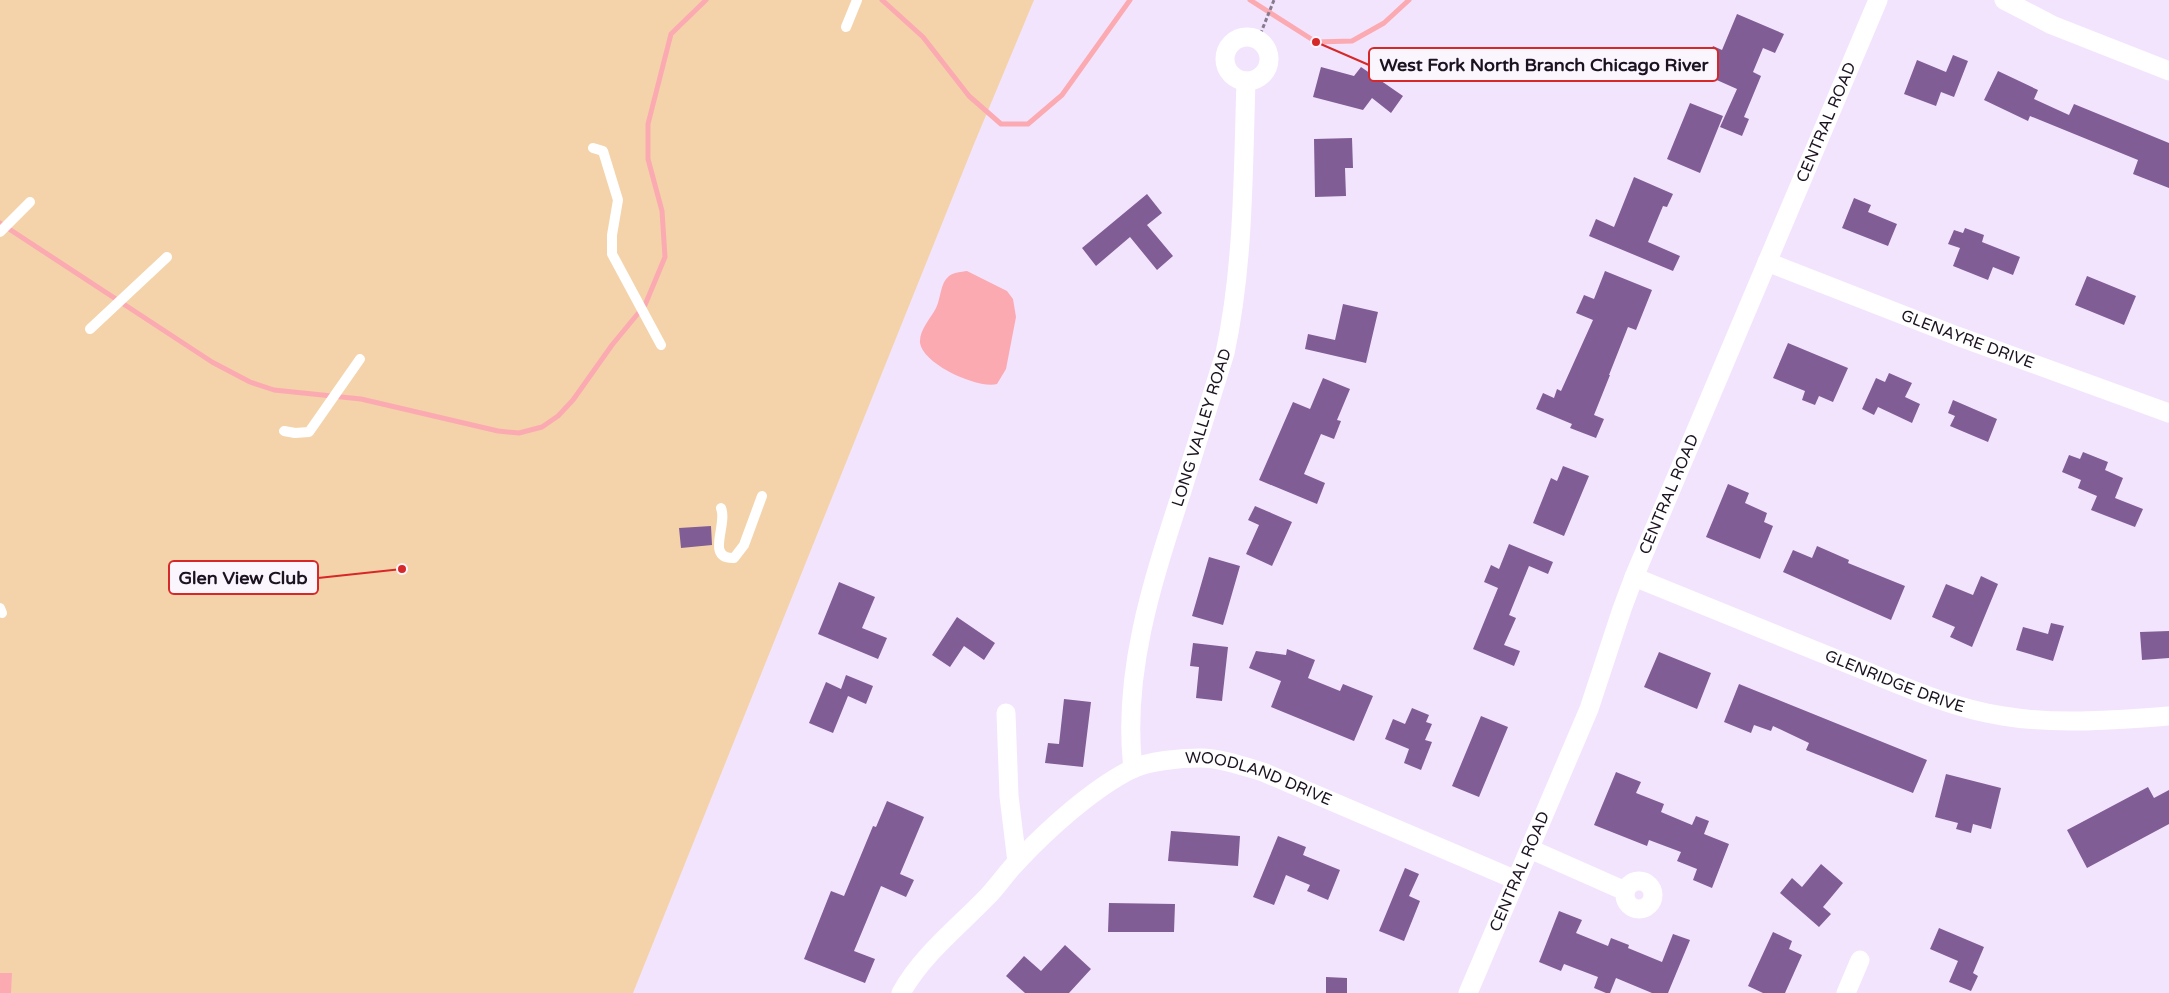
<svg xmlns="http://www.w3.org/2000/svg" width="2169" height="993" viewBox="0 0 2169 993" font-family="'Varela Round',sans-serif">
<rect width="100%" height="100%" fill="#f3e4fd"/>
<!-- green -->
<path fill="#f4d3aa" d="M0 0H1034L974 144 633 993H0Z"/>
<!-- water -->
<path fill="#fbaab2" d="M967 271 1007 291 1013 299 1016 317 1006 369 997 384C977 389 923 364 920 343 919 330 931 318 936 308 941 298 940 283 949 276 954 272 961 272 967 271Z
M0 973H12L11 993H0Z"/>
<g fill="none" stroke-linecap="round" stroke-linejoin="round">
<!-- stream -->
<path stroke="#fbaab2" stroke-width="5" d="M882 0 923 37 969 96 1001 124H1028L1062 95 1130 0
M1250 0 1316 42 1352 41 1384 23 1409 0
M0 223 212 362 250 382 274 390 361 399 498 431 519 433 542 427 558 416 573 400 612 345 645 305 665 257 662 211 648 159V124L671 34 706 0"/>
</g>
<!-- building -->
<path fill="#815d96" d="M1737 14 1784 34 1775 53 1763 48 1753 72 1761 76 1744 117 1749 119 1742 136 1720 127 1737 89 1701 73 1713 46 1722 50Z
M1953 55 1968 61 1954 97 1941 92 1936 106 1904 94 1917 60 1946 72Z
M1321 67 1354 76 1361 67 1403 96 1391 113 1372 98 1363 110 1313 97Z
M1998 71 2038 90 2034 99 2069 115 2074 104 2169 143V188L2133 174 2138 160 2030 116 2028 121 1984 100Z
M1690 103 1723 116 1700 173 1667 159Z
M1352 138 1353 168H1345L1346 196 1315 197 1314 139Z
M1634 177 1673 194 1667 207 1663 206 1648 242 1680 256 1673 271 1589 236 1596 219 1614 227Z
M1147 194 1162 213 1147 225 1173 256 1157 270 1130 237 1096 266 1082 248Z
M1854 198 1871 205 1868 212 1897 224 1888 246 1842 228Z
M1965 228 1984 235 1982 242 2020 257 2013 275 1993 267 1988 280 1953 266 1960 248 1948 244 1954 230 1963 233Z
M1605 271 1652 290 1636 330 1628 327 1609 375H1610L1594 415 1604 419 1596 438 1570 428 1572 424 1536 409 1543 393 1554 398 1557 389 1561 391 1593 320 1576 313 1584 295 1594 299Z
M2087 276 2136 296 2124 325 2075 305Z
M1343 304 1378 312 1366 363 1305 349 1308 334 1335 340Z
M1788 343 1848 368 1833 402 1819 396 1815 405 1802 400 1805 391 1773 378Z
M1889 373 1912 383 1905 397 1920 404 1912 423 1878 407 1874 415 1862 409 1876 378 1885 382Z
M1323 378 1350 389 1337 420 1341 421 1334 439 1321 434 1304 474 1325 483 1317 504 1259 480 1293 402 1310 409Z
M1953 400 1997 419 1988 442 1950 426 1955 416 1948 413Z
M2083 452 2108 462 2105 470 2123 478 2115 498 2143 509 2135 527 2091 510 2097 496 2078 488 2081 480 2062 472 2069 455 2080 459Z
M1563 466 1589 476 1564 536 1533 523 1551 478 1557 481Z
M1728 484 1749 493 1745 503 1767 513 1764 522 1773 526 1760 559 1706 537Z
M1255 506 1292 522 1272 566 1246 554 1259 525 1248 520Z
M711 526 712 545 681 548 679 528Z
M1509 544 1553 562 1548 574 1529 566 1509 615 1516 618 1504 645 1520 651 1514 666 1473 649 1498 588 1484 582 1491 565 1499 569Z
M1817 546 1849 560 1848 563 1905 586 1891 620 1783 572 1793 550 1812 558Z
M1209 557 1240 566 1223 625 1192 616Z
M1981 576 1998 584 1972 647 1950 637 1955 627 1932 617 1946 584 1973 595Z
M839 582 875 597 862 628 887 638 878 659 818 634Z
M957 617 995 643 984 660 964 646 950 667 932 655Z
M2051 623 2064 626 2053 661 2016 650 2023 627 2048 634Z
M2169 631V658L2142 660 2140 632Z
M1193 643 1228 647 1222 701 1196 698 1199 667 1190 666Z
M1287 649 1315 660 1308 678 1340 691 1343 684 1373 696 1354 741 1271 707 1281 681 1249 668 1256 651 1286 655Z
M1659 652 1711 673 1697 709 1644 687Z
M846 675 873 686 866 704 848 696 833 733 809 723 826 682 841 689Z
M1739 684 1927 760 1913 793 1806 750 1809 743 1773 726 1771 731 1754 725 1751 733 1724 722Z
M1064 699 1091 702 1083 767 1045 763 1048 743 1059 744Z
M1412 708 1429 715 1426 722 1432 724 1425 740 1432 742 1421 770 1404 763 1409 749 1385 739 1393 719 1405 724Z
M1481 716 1508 727 1479 797 1452 786Z
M1616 772 1641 782 1636 793 1664 804 1661 812 1692 825 1696 816 1709 821 1704 834 1729 844 1712 888 1693 880 1697 869 1677 861 1681 852 1649 840 1647 846 1594 825Z
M1946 774 2001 788 1991 829 1973 824 1971 833 1956 829 1958 823 1935 817Z
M2148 787 2154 798 2169 790V824L2087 868 2067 830Z
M887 801 924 817 900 874 914 880 906 897 881 886 854 951 875 959 865 983 804 959 831 891 844 896 873 826 876 827Z
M1171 831 1240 836 1238 866 1168 861Z
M1278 836 1306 847 1303 855 1340 870 1328 900 1307 891 1310 885 1286 875 1274 905 1253 897Z
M1821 864 1843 883 1823 907 1831 914 1819 927 1780 893 1792 878 1802 887Z
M1405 868 1419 874 1409 896 1420 901 1404 941 1379 931Z
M1109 903 1175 904 1174 932H1108Z
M1559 911 1582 920 1576 933 1608 946 1611 938 1629 945 1628 948 1662 962 1673 934 1690 940 1668 993H1652L1616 978 1610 993H1606L1594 988 1598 977 1564 964 1561 971 1539 962Z
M1939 928 1984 947 1973 973 1978 976 1971 991 1949 982 1958 961 1930 949Z
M1773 932 1792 941 1789 949 1802 955 1785 993H1763L1748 986Z
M1065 945 1091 969 1069 993H1025L1006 976 1024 956 1041 971Z
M1326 977 1347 978V993H1326Z"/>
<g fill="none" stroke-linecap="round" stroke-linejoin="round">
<!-- path -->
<path stroke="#867a8e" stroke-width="3" stroke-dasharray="4 2.5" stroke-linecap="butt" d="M1258 40 1274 0"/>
<!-- lane -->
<path stroke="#fff" stroke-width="10" d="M846 27 857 0
M593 148 603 151 618 200 612 235V254L661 345
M0 232 30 202
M90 329 167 257
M284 431 295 433 309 432 360 359
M721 508C728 525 705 559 734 558L744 545 762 496
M0 608 2 613"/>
<!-- street -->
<g stroke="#fff" stroke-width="19">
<path d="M2004 0 2052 25 2169 71"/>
<circle cx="1247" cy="59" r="22"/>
<path id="s1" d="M1767 262 1957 336 2169 413"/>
<path id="s2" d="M1634 577C1703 605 1772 633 1841 661 1894 682 1946 707 2003 716 2057 725 2114 720 2169 716"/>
<path d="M1006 713 1009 796 1017 862"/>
<path id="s3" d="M1133 769C1122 674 1152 583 1181 494 1196 447 1210 400 1225 353 1244 264 1243 172 1246 81"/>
<path d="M1530 849 1625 891"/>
<circle cx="1639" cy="895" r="14"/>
<path id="s4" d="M901 993C922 955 957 928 987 897 998 886 1006 873 1017 862 1047 830 1092 789 1132 769 1149 761 1180 758 1200 758 1220 758 1243 766 1263 772L1516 880"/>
<path id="s5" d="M1468 993 1589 709 1622 609 1634 577 1878 0"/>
<path d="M1846 993 1860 960"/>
</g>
</g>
<g text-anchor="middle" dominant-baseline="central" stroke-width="5" stroke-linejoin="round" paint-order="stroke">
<!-- street labels -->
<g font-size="16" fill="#1c1321" stroke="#fbf6fe">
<text stroke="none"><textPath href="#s5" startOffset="942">CENTRAL ROAD</textPath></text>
<text stroke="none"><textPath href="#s1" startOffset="215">GLENAYRE DRIVE</textPath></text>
<text stroke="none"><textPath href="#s3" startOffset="351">LONG VALLEY ROAD</textPath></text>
<text stroke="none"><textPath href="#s5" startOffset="538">CENTRAL ROAD</textPath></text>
<text stroke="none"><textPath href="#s2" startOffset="281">GLENRIDGE DRIVE</textPath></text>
<text stroke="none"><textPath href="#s4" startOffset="455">WOODLAND DRIVE</textPath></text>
<text stroke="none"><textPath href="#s5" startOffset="132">CENTRAL ROAD</textPath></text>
</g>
</g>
<!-- callouts -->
<path fill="none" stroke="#d62828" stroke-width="2" d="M1316 42L1369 65M402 569L318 578"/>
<g fill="#d62828" stroke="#fbf6fe" stroke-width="2">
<circle cx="1316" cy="42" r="5"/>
<circle cx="402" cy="569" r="5"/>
</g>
<g fill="#fbf6fe" stroke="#d62828" stroke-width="2">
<rect x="1369" y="48" width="349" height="33" rx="5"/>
<rect x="169" y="561" width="149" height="33" rx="5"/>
</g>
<g font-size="18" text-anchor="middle" font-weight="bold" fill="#1c1321">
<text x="1544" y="71">West Fork North Branch Chicago River</text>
<text x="243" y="584">Glen View Club</text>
</g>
</svg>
